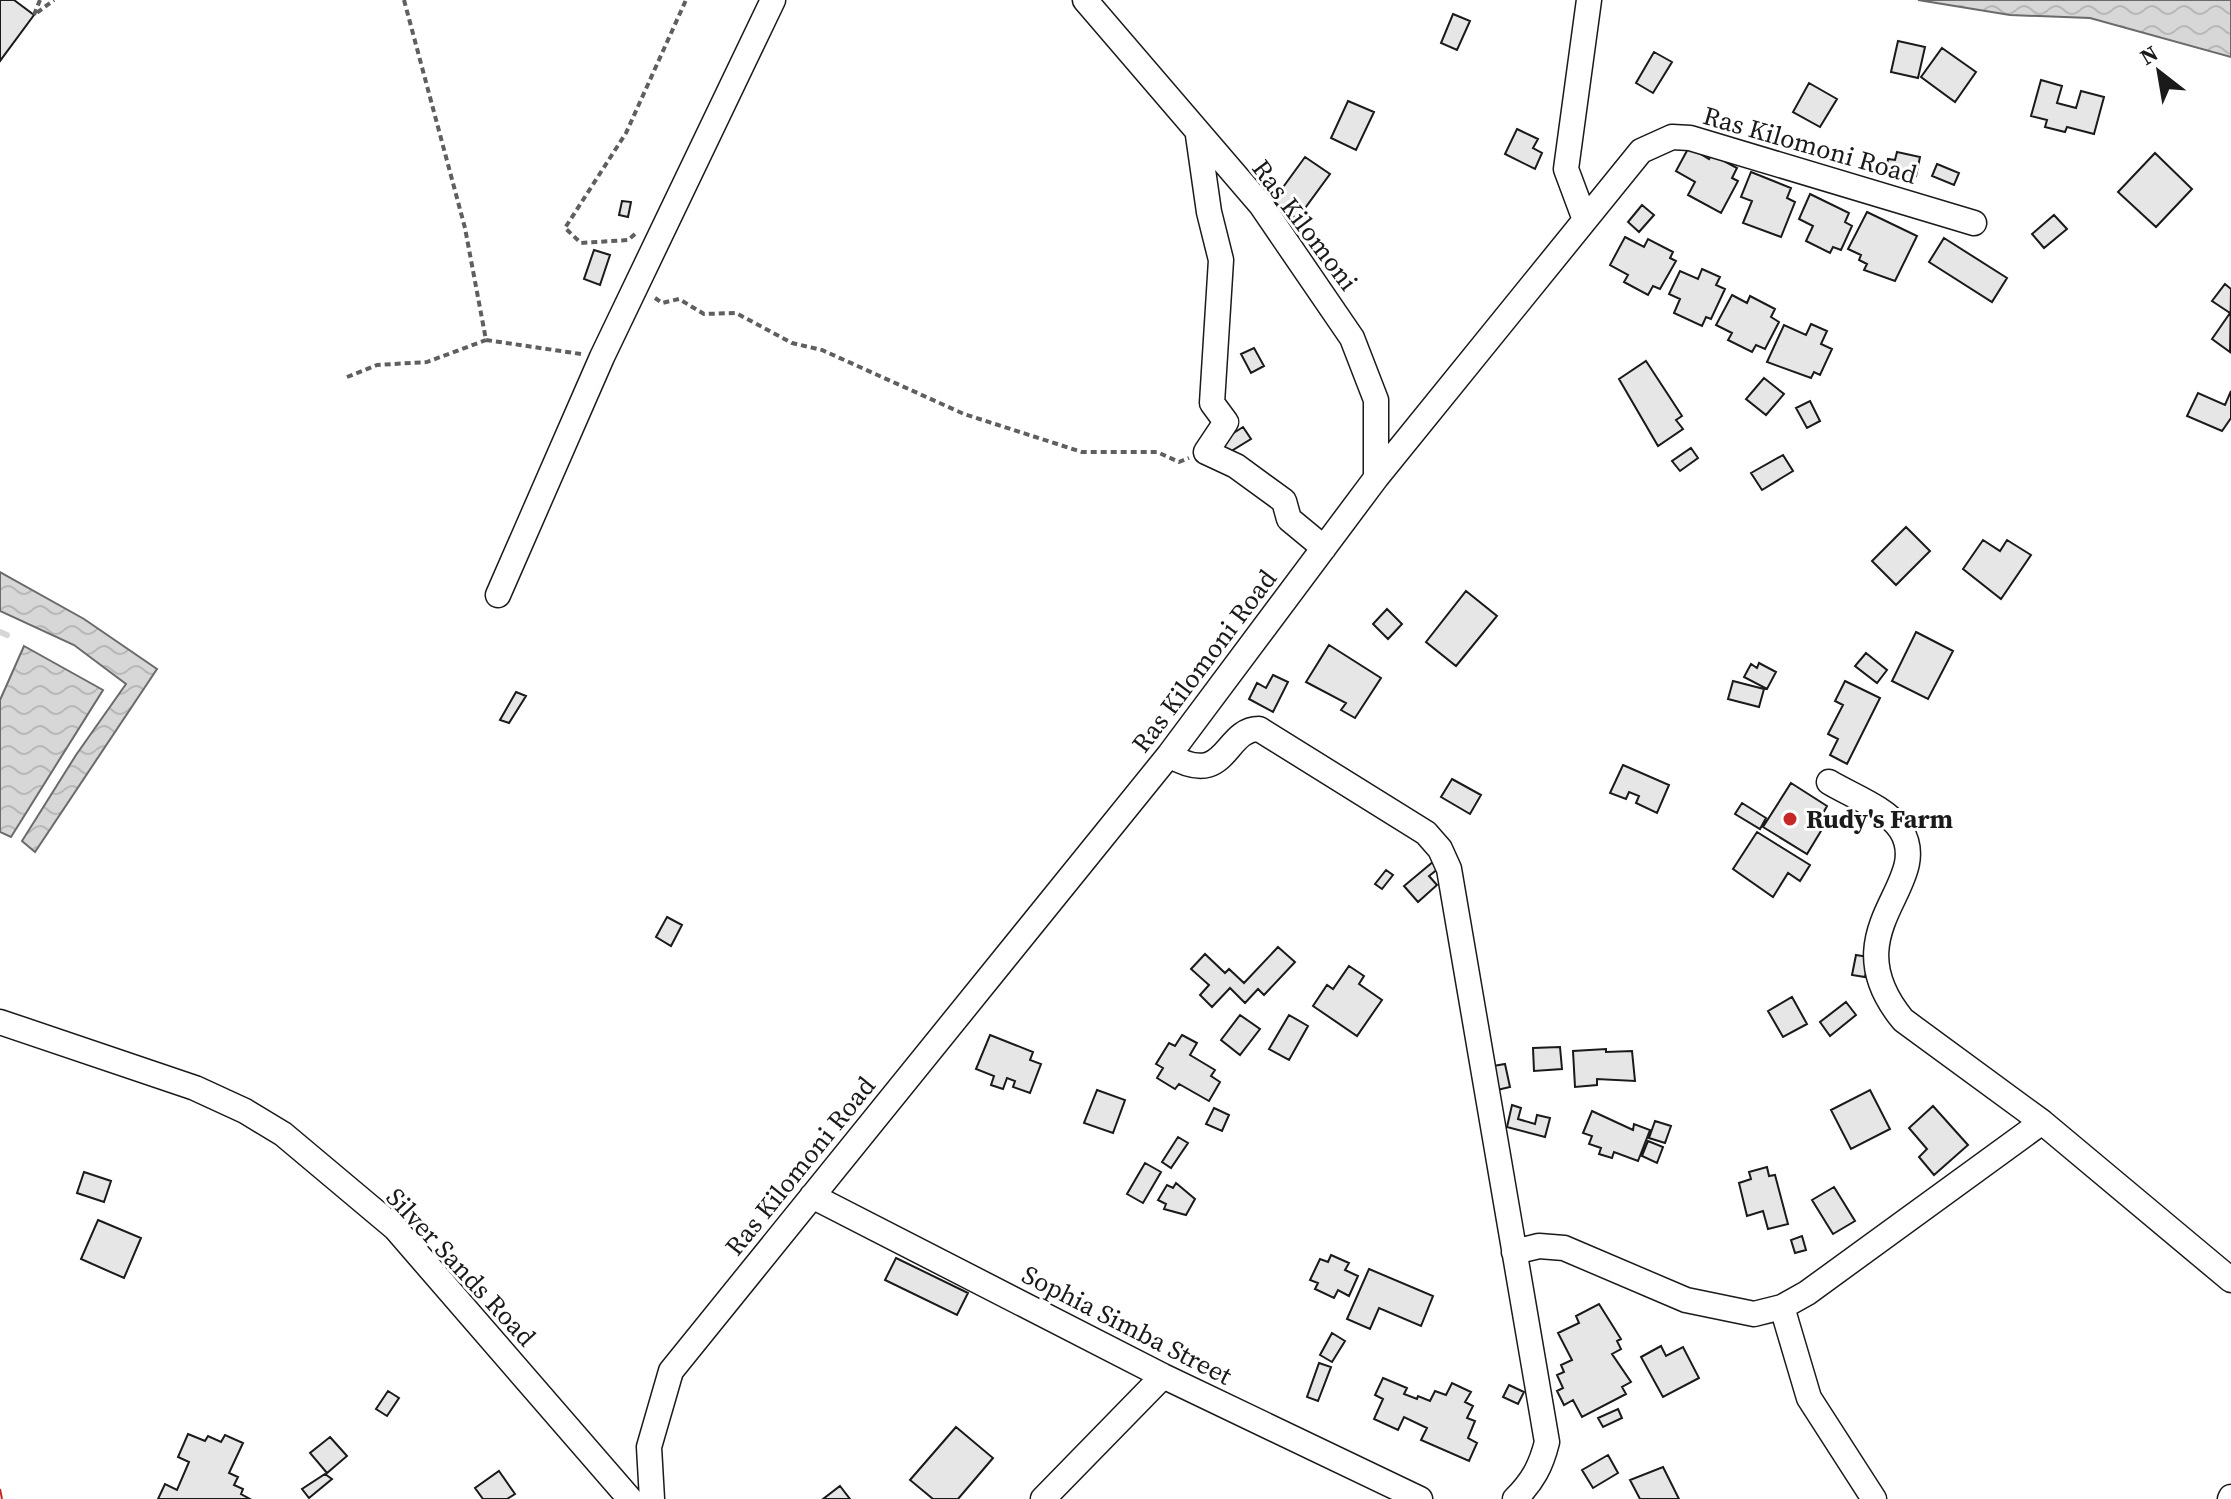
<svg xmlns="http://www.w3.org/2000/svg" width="2231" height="1499" viewBox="0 0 2231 1499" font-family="'Source Serif 4',serif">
<defs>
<pattern id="water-waves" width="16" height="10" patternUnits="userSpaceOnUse" patternTransform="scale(2)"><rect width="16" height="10" fill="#d7d7d7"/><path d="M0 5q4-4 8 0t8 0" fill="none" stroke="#b8b8b8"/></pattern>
</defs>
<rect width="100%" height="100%" fill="#fff"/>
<!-- water -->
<path fill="url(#water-waves)" stroke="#6a6a6a" stroke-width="2" d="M1918 0H2231V57L2090 18 2010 15Z
M0 572 84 619 157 669 35 852 22 841 76 755 126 684 74 645 0 611Z
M24 646 103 690 11 837 0 832V700Z"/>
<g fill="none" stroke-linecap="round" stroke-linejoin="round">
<!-- stream -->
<path stroke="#d7d7d7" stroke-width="6" d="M0 632 7 635"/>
</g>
<!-- building -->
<path fill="#e6e6e6" stroke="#1a1a1a" stroke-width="2" d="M0 0H14L34 15 0 61Z
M1453 14 1470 21 1457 50 1441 43Z
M1898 41 1925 47 1918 78 1891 72Z
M1942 48 1976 72 1955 102 1921 77Z
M1654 52 1672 62 1653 93 1636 83Z
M2041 80 2062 86 2057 103 2076 108 2081 91 2104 97 2094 134 2067 127 2065 132 2045 127 2047 120 2031 116Z
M1809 83 1837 99 1820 127 1793 112Z
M1348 101 1374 112 1356 150 1331 138Z
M1517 129 1538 139 1533 148 1542 153 1535 169 1505 154Z
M1689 147 1709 159 1714 150 1720 159 1737 168 1732 178 1738 181 1721 213 1688 195 1695 182 1676 171Z
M1897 152 1920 157 1916 176 1886 170 1888 159 1895 160Z
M2155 153 2192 189 2156 227 2118 192Z
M1305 157 1330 174 1297 219 1273 201Z
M1937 164 1959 173 1954 185 1932 176Z
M1751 172 1791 188 1787 198 1795 202 1781 237 1743 223 1752 201 1741 197Z
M1810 194 1849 213 1845 222 1852 226 1841 250 1833 247 1830 253 1806 241 1813 226 1799 219Z
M622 201 631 202 628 217 619 215Z
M1642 205 1654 215 1639 232 1628 222Z
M1867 212 1917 236 1895 281 1864 270 1867 264 1859 260 1861 255 1848 249Z
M2054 215 2067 229 2044 248 2032 234Z
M1625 237 1644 247 1648 239 1673 252 1670 258 1676 261 1660 289 1653 286 1648 295 1624 282 1628 275 1610 265Z
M1944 238 2007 278 1992 302 1929 262Z
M594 250 610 255 600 285 584 279Z
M1702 269 1720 277 1716 285 1725 289 1711 319 1706 317 1702 326 1674 313 1680 299 1669 294 1680 271 1698 279Z
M2225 284 2231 289 2230 352 2212 339 2230 313 2212 301Z
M1732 295 1747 303 1750 296 1775 309 1771 317 1779 322 1765 349 1756 345 1752 352 1728 340 1732 333 1716 325Z
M1811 324 1827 331 1821 344 1832 349 1820 375 1814 372 1811 378 1767 362 1784 325 1806 335Z
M1254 348 1264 366 1251 373 1241 354Z
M1646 361 1682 416 1676 420 1683 429 1658 446 1619 379Z
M1764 378 1784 394 1766 415 1746 399Z
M2231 391V418L2222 431 2187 416 2198 393 2225 405Z
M1810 401 1820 421 1807 428 1796 408Z
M1243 427 1251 439 1228 453 1221 441Z
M1691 448 1698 458 1680 471 1672 461Z
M1783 455 1793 471 1762 490 1751 473Z
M1906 527 1930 551 1896 585 1872 561Z
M1983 540 2000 551 2007 540 2031 555 2001 599 1963 569Z
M1466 591 1497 616 1456 666 1426 642Z
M1387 609 1402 624 1388 639 1373 624Z
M1916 632 1953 651 1928 699 1892 681Z
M1329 645 1381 678 1355 718 1341 710 1346 703 1306 682Z
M1866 653 1887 670 1877 683 1855 666Z
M1759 663 1776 672 1767 689 1744 677 1751 664 1757 668Z
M1273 675 1288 682 1273 712 1249 699 1257 683 1266 688Z
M1733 681 1764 689 1759 707 1728 699Z
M1845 681 1880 698 1847 764 1830 755 1838 739 1828 734 1843 705 1835 701Z
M516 692 526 696 509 723 500 720Z
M1623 765 1669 785 1657 813 1636 803 1639 796 1629 792 1626 799 1610 793Z
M1452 779 1481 795 1470 814 1441 797Z
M1791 783 1827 806 1821 817 1827 821 1807 854 1763 827Z
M1742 803 1766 818 1760 829 1735 814Z
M1757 832 1810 865 1800 881 1788 873 1773 897 1733 869Z
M1434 861 1439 868 1429 876 1437 885 1418 902 1404 886Z
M1386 870 1393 875 1382 889 1375 884Z
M667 917 682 925 671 946 656 937Z
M1278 947 1295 962 1264 995 1258 989 1245 1003 1230 988 1212 1007 1200 995 1209 985 1191 969 1205 954 1225 973 1229 969 1244 983Z
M1856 955 1869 957 1865 977 1852 975Z
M1349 966 1364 976 1359 984 1382 1000 1357 1036 1313 1006 1327 985 1333 989Z
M1792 997 1807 1024 1783 1037 1768 1011Z
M1846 1002 1856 1015 1830 1036 1820 1022Z
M1240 1015 1260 1029 1240 1055 1221 1040Z
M1289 1015 1308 1026 1289 1060 1269 1049Z
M990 1035 1033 1052 1030 1060 1041 1064 1030 1093 1013 1087 1015 1081 1007 1078 1003 1089 991 1085 994 1076 976 1069Z
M1182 1035 1197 1043 1190 1055 1215 1070 1211 1076 1220 1082 1209 1101 1179 1084 1175 1089 1157 1078 1163 1068 1156 1064 1169 1043 1175 1046Z
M1560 1047 1562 1069 1534 1071 1533 1048Z
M1606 1049V1052L1632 1051 1635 1081 1597 1079V1085L1575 1087 1573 1051Z
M1505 1064 1510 1087 1497 1090 1493 1066Z
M1097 1090 1125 1100 1113 1133 1084 1123Z
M1870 1090 1890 1129 1851 1149 1831 1110Z
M1512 1105 1521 1108 1518 1119 1535 1124 1537 1115 1550 1118 1545 1137 1507 1127Z
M1933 1106 1968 1145 1934 1175 1919 1157 1927 1149 1909 1128Z
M1214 1108 1229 1115 1222 1131 1206 1124Z
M1592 1111 1633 1130 1634 1124 1650 1130 1638 1161 1614 1152 1612 1158 1599 1154 1601 1148 1589 1144 1592 1136 1583 1133Z
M1655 1121 1671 1126 1665 1143 1649 1138Z
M1178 1137 1188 1143 1171 1168 1162 1162Z
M1648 1141 1663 1147 1657 1163 1642 1156Z
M1145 1163 1161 1172 1143 1203 1127 1194Z
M1767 1167 1769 1176 1775 1175 1788 1224 1768 1229 1763 1211 1747 1216 1739 1183 1751 1179 1749 1172Z
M84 1172 111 1181 104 1202 77 1193Z
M1176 1183 1195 1199 1186 1215 1164 1209 1166 1204 1158 1200 1167 1185 1173 1188Z
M1834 1187 1855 1221 1833 1234 1812 1200Z
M98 1220 141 1238 124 1278 81 1259Z
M1802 1236 1806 1250 1795 1253 1791 1240Z
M1331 1255 1349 1263 1345 1270 1358 1276 1349 1296 1338 1290 1334 1298 1315 1289 1318 1283 1310 1280 1320 1259 1328 1262Z
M896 1258 968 1293 957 1315 885 1280Z
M1369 1269 1433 1296 1421 1326 1379 1308 1370 1329 1347 1319Z
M1599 1304 1621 1339 1617 1341 1621 1349 1612 1354 1631 1382 1622 1387 1626 1394 1582 1417 1573 1400 1564 1405 1557 1391 1563 1388 1557 1375 1564 1372 1561 1365 1572 1360 1558 1333 1579 1323 1576 1316Z
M1332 1333 1345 1341 1332 1362 1320 1355Z
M1661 1346 1666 1356 1683 1347 1699 1378 1663 1397 1641 1357Z
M1319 1363 1331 1367 1318 1401 1307 1397Z
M1383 1378 1407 1388 1404 1394 1417 1399 1418 1396 1430 1401 1435 1391 1446 1395 1452 1383 1471 1392 1465 1402 1473 1406 1467 1418 1475 1421 1468 1438 1477 1443 1469 1461 1421 1440 1427 1428 1404 1417 1398 1430 1374 1419 1383 1399 1375 1395Z
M1509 1385 1524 1392 1518 1404 1503 1397Z
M388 1391 399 1398 387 1416 376 1409Z
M1618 1409 1622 1418 1603 1427 1598 1418Z
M956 1427 993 1458 958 1499H933L910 1480Z
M188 1434 205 1441 208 1436 221 1442 225 1435 243 1443 229 1473 238 1477 234 1485 243 1489 241 1494 250 1499H158L165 1484 177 1490 189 1462 178 1457Z
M330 1437 347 1456 327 1473 310 1453Z
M1608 1455 1618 1473 1593 1488 1582 1470Z
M1663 1467 1679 1499H1640L1630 1480Z
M499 1471 515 1494 507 1499H483L475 1488Z
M325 1474 332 1479 309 1498 302 1489Z
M840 1486 850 1499H823Z"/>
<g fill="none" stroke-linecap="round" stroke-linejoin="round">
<!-- minor casing -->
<g stroke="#1a1a1a" stroke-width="27">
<path id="minor" d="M1085 0 1261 205 1352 338 1376 400V478
M1198 135 1209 212 1221 260 1212 403 1226 422 1206 452 1236 466 1284 501 1289 519 1324 548
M1585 220 1566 169 1589 0
M498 595 602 357 773 0
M1169 755C1228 790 1223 729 1259 729L1426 833 1440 849 1449 869 1547 1442C1541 1466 1533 1481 1515 1499
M1829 782C1850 795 1887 808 1901 830 1935 885 1829 930 1903 1020L2042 1122 2231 1280
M0 1022 195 1088 245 1111 283 1134 395 1228 630 1499
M812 1196 1163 1376 1420 1499
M1514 1252 1539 1246 1564 1248 1686 1300 1754 1314 1782 1307 1807 1293 2042 1122
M1782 1307 1809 1398 1874 1499
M652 1499 649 1447 671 1371 1169 755 1376 478 1641 151 1672 137 1690 138 1974 223
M1043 1499 1163 1376
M2230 1499 2231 1497"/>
</g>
<!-- path -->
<path stroke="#5f5f5f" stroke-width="4" stroke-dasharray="6 4" stroke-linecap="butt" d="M40 0 34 15 54 0
M404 0 465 228 486 340 581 354
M635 234 628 240 581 243 565 228 626 133 686 0
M655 298 662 303 679 299 704 314 736 313 792 343 822 350 964 414 1082 452H1157L1179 462 1189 458
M347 377 377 365 427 362 486 340"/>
<!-- minor -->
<use href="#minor" stroke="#fff" stroke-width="24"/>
<!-- power -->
<path stroke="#c62828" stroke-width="2" stroke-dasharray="28 6 4 6" stroke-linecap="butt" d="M0 1489 2 1499"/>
</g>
<!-- markers -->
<circle fill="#c62828" stroke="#fff" stroke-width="3" cx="1790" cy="819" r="8"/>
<g text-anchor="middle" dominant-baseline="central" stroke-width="6" stroke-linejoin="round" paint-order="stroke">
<!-- street labels -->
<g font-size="26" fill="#1a1a1a" stroke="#fff">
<text transform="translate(1810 145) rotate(16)">Ras Kilomoni Road</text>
<text transform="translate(1305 225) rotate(53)">Ras Kilomoni</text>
<text transform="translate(1204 661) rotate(-53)">Ras Kilomoni Road</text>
<text transform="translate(800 1166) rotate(-51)">Ras Kilomoni Road</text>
<text transform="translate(461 1267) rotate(47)">Silver Sands Road</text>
<text transform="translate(1127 1325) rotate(27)">Sophia Simba Street</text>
</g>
<!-- poi labels -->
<g font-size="26" font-weight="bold" fill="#1a1a1a" stroke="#fff" text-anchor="start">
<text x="1806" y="819">Rudy's Farm</text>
</g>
</g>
<!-- north arrow -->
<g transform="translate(2159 72) rotate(329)" stroke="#ffffff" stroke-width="6" paint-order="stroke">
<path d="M0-6L14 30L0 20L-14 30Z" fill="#1a1a1a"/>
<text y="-12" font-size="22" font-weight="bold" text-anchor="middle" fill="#1a1a1a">N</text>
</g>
</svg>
